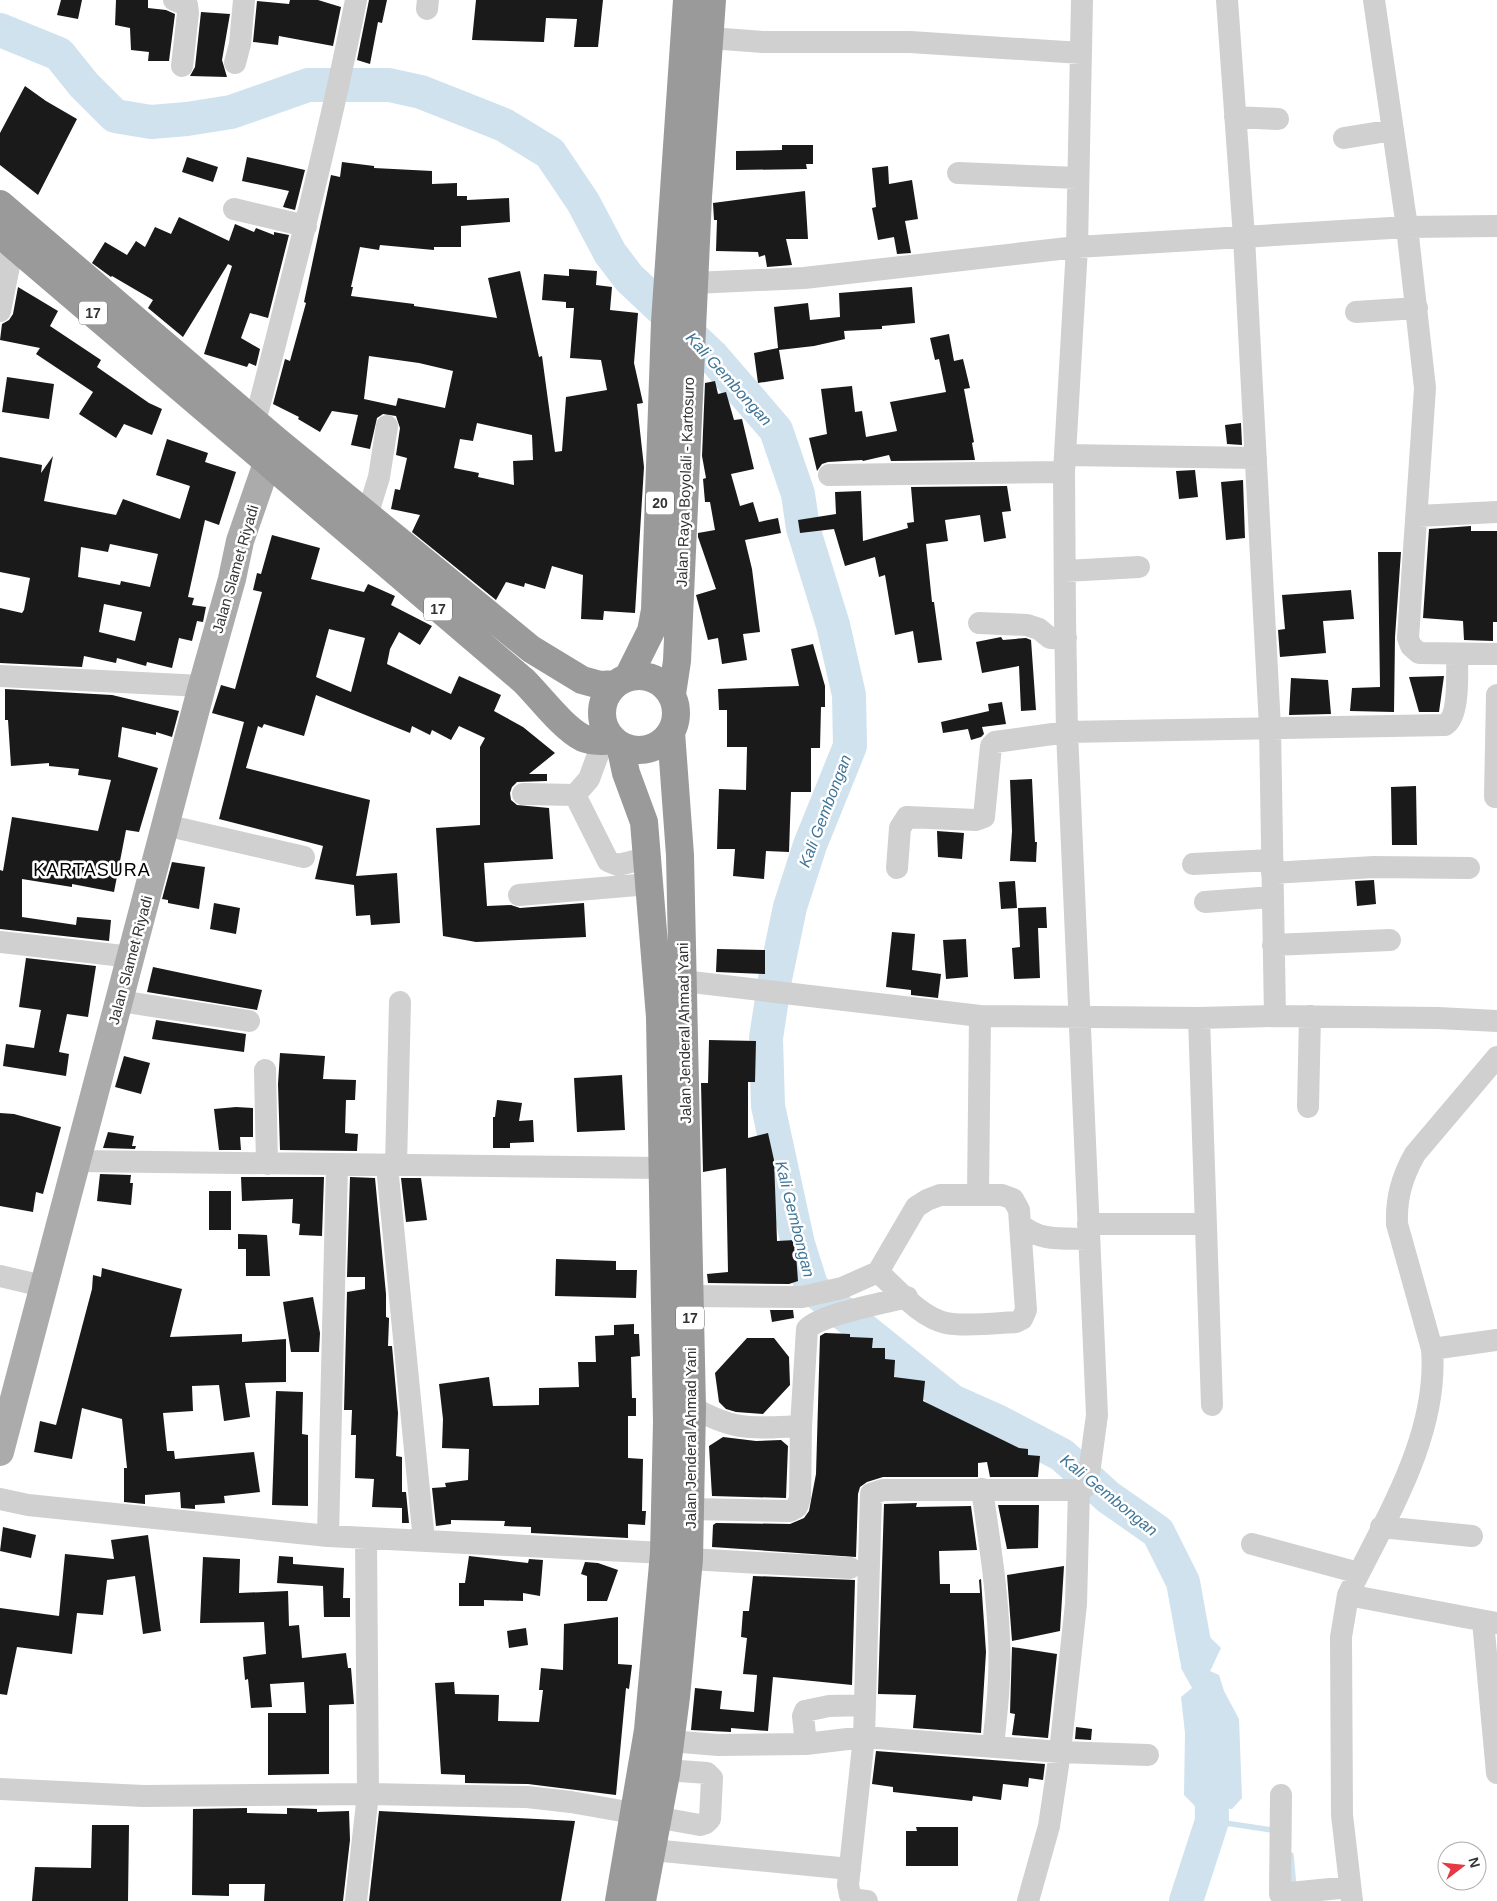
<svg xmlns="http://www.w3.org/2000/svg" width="1497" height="1901" viewBox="0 0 1497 1901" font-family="Helvetica,sans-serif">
<rect width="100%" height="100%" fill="#fff"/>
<!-- water -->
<path fill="#cfe2ee" d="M1187 1615 1221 1648 1210 1671 1219 1675 1224 1691 1239 1719 1242 1798 1232 1809 1195 1806 1184 1795 1185 1733 1181 1697 1192 1688 1181 1668Z"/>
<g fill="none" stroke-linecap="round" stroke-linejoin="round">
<!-- stream -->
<path stroke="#cfe2ee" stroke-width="5.5" d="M1212 1821 1272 1830
M1291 1855 1294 1888"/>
<!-- river -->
<path stroke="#cfe2ee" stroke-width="34" d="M0 30 59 54 84 85 115 116 151 122 187 119 231 112 308 85H389L421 92 504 125 550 153 583 202 610 253 629 278 713 357 776 430 798 494 803 528 833 625 849 695 850 746 810 845 790 907 775 979 766 1038 768 1106 798 1244 812 1288 952 1401 997 1421 1062 1455 1108 1497 1158 1532 1183 1582 1197 1659
M1186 1901 1212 1821 1211 1763"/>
</g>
<!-- building -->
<path fill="#1a1a1a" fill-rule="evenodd" d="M61 0H82L78 19 57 15Z
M116 0H148V8L166 10 175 14 169 61H148L149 52 131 50 130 28 115 25Z
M290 0H318L341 7 333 46 279 36 278 45 253 42 257 1 289 4Z
M369 0H387L382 23 378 22 370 64 357 60Z
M476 0H603L598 47H574L577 19 546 18 544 42 472 40Z
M201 12 230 14 222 60 227 77 190 76 195 67Z
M25 86 46 101 77 119 38 195 0 165V133Z
M782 145H813V164H806L807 169 736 170V151L782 150Z
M187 157 218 167 213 182 182 172Z
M247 157 305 170 295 210 283 207 289 191 242 181Z
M342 162 374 166V168L432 171V184L457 183V196H467V200L509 198 510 222 461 226V247H434V250L380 245 379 250 360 247 351 287H353L351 296 414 304V306L497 318 488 278 520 271 539 357 542 356 555 452 562 451 566 397 607 390 601 360 570 358 574 308H566V302L542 300 544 274 569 276V269L597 271 596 285 612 287 610 310 638 313 634 363 643 403 637 404 644 467 635 613 604 611 603 620 581 619 583 575 552 566 545 589 525 583 524 587 506 582 496 600 412 532 420 515 391 509 395 489 400 490 407 458 396 455 400 428 396 416 383 414 377 418 370 449 351 445 358 415 332 411 320 432 298 419 299 417 273 404 285 359 290 361 306 303 304 302 331 175 340 177ZM369 356 419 363 453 371 445 408 398 398 396 406 364 399ZM477 423 532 435 533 460 513 461 514 485 478 477 479 473 454 468 460 439 473 441Z
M888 166 889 184 912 180 918 219 905 221 911 253 897 254 894 237 878 240 872 208 876 207 872 168Z
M805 191 808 239H786L792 265 767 267 765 255 759 257 758 252 716 251 717 220H714L713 203Z
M179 217 229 241 235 224 254 232 256 228 274 235V232L289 235 268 318 250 313 241 338 260 349 256 366 249 363 247 367 204 354 232 266 228 264 183 337 148 308 153 300 112 276 111 277 92 263 105 242 127 255 136 241 145 247 155 227 171 234Z
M18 287 58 311 50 326 101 360 97 367 149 403 162 409 152 435 124 424 116 438 79 414 93 392 36 354 40 348 0 340 2 324 9 320 13 314Z
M912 287 915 323 882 326V329L844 331 845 339 814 346 779 350 784 379 758 383 754 353 778 348 774 307 808 303 810 320 840 317 839 293Z
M949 334 954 361 963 359 970 388 964 389 974 442 972 443 975 460 891 461 889 455 863 461 862 460 828 462 822 464 817 471 809 438 827 434 821 389 852 386 855 412 862 411 866 437 897 431 890 402 946 392 939 359 935 360 930 338Z
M7 377 54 384 49 419 2 412Z
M715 381 718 394 726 392 734 420 742 419 754 469 731 474 740 506 753 502 759 522 778 518 781 533 745 540 752 569 760 632 743 634 747 660 722 664 718 638 708 640 696 595 716 589 698 537V533L715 530 710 502H705L703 479 706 478 702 456 705 383Z
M1241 423 1242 445 1227 444 1225 425Z
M167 439 208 453 205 462 236 472 219 525 205 520 188 597 194 598 192 605 206 607 203 622 197 621 192 641 179 638 172 668 147 662 146 666 117 658 116 663 84 656 82 667 0 663V608L22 613 24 610 30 578 0 572V457L42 465 41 473 53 456 44 501 116 515 123 499 180 519 190 486 156 475ZM110 544 158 554 150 587 121 581 120 585 78 577 81 547 108 552ZM104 604 142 612 135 641 99 632Z
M1195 470 1198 497 1179 499 1176 471Z
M1243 480 1245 538 1226 540 1221 482Z
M1007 486 1011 511 1002 512 1006 538 984 542 980 515 945 520 948 541 926 544 932 602H934L942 660 918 663 913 631 895 635 885 575 879 577 875 557 845 566 834 529 800 533 798 520 836 514 835 492 861 491 863 541 908 528 907 523 914 522 911 487Z
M1471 526V531H1497V622H1493V641L1464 640 1463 621 1423 618 1429 529Z
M272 535 320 548 311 579 364 592 368 584 395 596 391 605 432 626 420 645 399 632 390 649 387 664 451 694 459 676 501 695 494 711 523 727 555 753 529 774H547V781L517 782 512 787 510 793 511 800 517 805 549 808 553 859 484 863 487 906 511 905 520 908 584 903 586 937 476 942 443 936 436 828 480 825V747L485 738 459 726 451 740 432 730 430 735 412 726 410 733 316 695 304 736 264 724 262 728 258 726 246 768 370 800 356 876 397 873 400 923 371 925 370 915 356 916 354 885 315 879 323 846 219 819 244 722 212 713 221 685 235 689 262 592 253 590 257 573 261 574ZM329 629 365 638 351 692 316 677Z
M1378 552H1401L1395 637 1394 712 1350 711 1352 688 1380 687Z
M1351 590 1354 619 1323 621 1326 653 1280 657 1278 630 1285 629 1282 595Z
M1001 637 1003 640 1026 638 1031 640 1036 710 1021 711 1019 666 982 673 976 642Z
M813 644 825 686V707H821L820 748H811V792H791L789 852 766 851 764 879 733 876 735 849H717L719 789 746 790 747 747H727V710H719L718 689 799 686 791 649Z
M1444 676 1439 712H1419L1409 677Z
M1291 678 1328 680 1331 714 1289 715Z
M5 689 112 695 179 711 172 737 156 732V735L122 727 118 757 158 768 139 832 126 830 114 892 72 884V887L22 879V917L76 925 77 917 111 920 109 941 0 929V870L3 871 12 817 98 831 111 780 78 775 79 769 49 766V763L11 766 8 720H5Z
M1002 702 1006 724 982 727 984 734 981 737 971 740 968 729 943 733 941 722 989 711 988 704Z
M1032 779 1035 842H1037L1036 862 1010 861 1012 831 1010 780Z
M1416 786 1417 845H1392L1391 787Z
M937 831 964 833 962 859 938 857Z
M172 862 205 867 199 909 168 903V900L162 899Z
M1374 880 1376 904 1357 906 1355 881Z
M1015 881 1017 908 1001 909 999 882Z
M214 903 240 908 236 934 210 929Z
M1046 907 1047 928H1038L1040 978 1014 979 1012 948 1020 947 1018 908Z
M892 932 915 934 912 970 941 974 938 998 911 995V990L886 987Z
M966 939 968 977 946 979 943 940Z
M717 949 765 950V974L716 972Z
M26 958 96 966 88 1017 67 1014 59 1052 69 1054 66 1076 3 1066 6 1044 34 1048 41 1010 19 1007Z
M153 967 262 990 257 1010 147 992Z
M156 1020 246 1034 244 1052 152 1039Z
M709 1040 756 1041 755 1082H748V1138L768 1133 774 1160 777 1241 795 1240 798 1281 789 1284 708 1283 707 1274 728 1272 726 1168 703 1172 701 1083H708Z
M280 1053 325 1056 323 1079 356 1080 355 1100H346L345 1133 358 1134 357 1151 280 1150 278 1084Z
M124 1056 150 1063 141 1094 115 1087Z
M622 1075 625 1130 577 1132 574 1078Z
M497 1100 522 1103 519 1121 533 1120 534 1142 510 1143V1148H493V1117H495Z
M236 1107 253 1108V1137H240L241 1150H219L214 1109Z
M0 1113 14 1114 61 1127 43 1194 36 1192 33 1212 0 1206Z
M108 1132 134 1136 132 1146H136L135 1149 103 1148Z
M100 1174 131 1175 130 1183H133L131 1205 97 1201Z
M241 1177H324L322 1236 299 1235 300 1224 292 1223 293 1199 242 1201Z
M350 1177 375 1178 386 1294V1317L389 1318V1320L388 1346H392L398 1413 396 1456 402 1457V1492H406L409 1523H402V1508L372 1507 374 1479 355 1478 356 1435H351L352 1410H344L347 1292 365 1289V1277H347Z
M401 1178H421L427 1220 406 1222Z
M209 1191H231V1230H209Z
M238 1234 267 1235 270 1276H246V1249H238Z
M556 1259 616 1261V1270H637L636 1298 555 1296Z
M102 1268 182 1289 170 1337 242 1334V1342L286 1339V1382L245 1383 250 1417 224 1421 219 1385 192 1386 193 1411 163 1413 167 1451H174L175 1459 254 1452 260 1492 224 1496 225 1503 195 1505V1509L181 1508 180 1492 145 1495V1504L124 1502V1468H127L122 1419 82 1408 72 1459 34 1452 40 1421 56 1425 92 1289 93 1275 101 1277Z
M313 1297 320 1333 319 1352H291L283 1302Z
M770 1310H793L794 1318 772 1322Z
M634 1324V1334H639L640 1356 631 1357 632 1398H636V1416H628V1458L643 1459 642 1511H646L645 1525 628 1524V1538L531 1533V1527L504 1526 505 1521 451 1520V1524L436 1526 432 1488 446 1487 445 1483 468 1480 469 1449 442 1448 443 1419 439 1384 489 1377 493 1406 539 1405V1388L579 1387 578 1362H596L595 1336 614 1335V1325Z
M825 1333 850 1334V1337L873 1338 872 1348H885V1359L895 1360 894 1377 925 1381 923 1401 1019 1448 1028 1449V1455L1040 1456 1038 1477H990L987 1462 978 1463V1477H883L867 1482 860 1487 858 1494 856 1557 712 1547 713 1525 716 1523 790 1524 804 1518 809 1511 816 1474 820 1336Z
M747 1338H774L789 1357 790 1385 763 1414 736 1412 726 1409 719 1402 715 1373Z
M276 1391 303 1392 302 1434 308 1435V1506L272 1505Z
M723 1437 756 1441 781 1440 788 1446 786 1498 712 1496 709 1446Z
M917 1503 916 1507 971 1506 977 1550 939 1551 940 1584H950V1593H980L979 1580 981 1579 986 1652 981 1733 913 1728 916 1695 878 1694 884 1504Z
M998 1505H1039L1038 1548 1007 1549Z
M3 1527 36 1535 31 1558 0 1551Z
M148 1535 161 1631 143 1634 135 1576 107 1580 103 1615 77 1613 72 1654 17 1647 7 1695 0 1694V1608L59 1616 65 1554 114 1559 111 1540Z
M279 1556 293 1557V1564L344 1568 343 1598H350V1617H324L323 1586 277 1583Z
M469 1556 528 1563 529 1559 543 1560 540 1596 523 1593V1601L484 1600V1606H459V1583H465Z
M203 1557 240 1559 239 1593 288 1591 289 1626 299 1625 302 1658 346 1653 348 1668H351L354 1704 329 1705V1774L268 1775V1713H306L304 1682 270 1684 272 1707 251 1708 248 1679 245 1680 243 1657 266 1654 264 1622 200 1623Z
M585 1562 598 1563 618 1570 607 1601H587V1576L581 1574Z
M1064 1566 1060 1631 1012 1641 1007 1575Z
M753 1576 855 1580 852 1685 773 1677 768 1731 731 1728V1732L691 1730 695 1688 722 1691 720 1709 754 1712 757 1675 743 1674 747 1638 741 1637 743 1611H749Z
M618 1617V1664L632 1665 629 1689 626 1688 616 1795 528 1784 465 1783V1775L441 1774 435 1683 454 1682 455 1694 499 1695 498 1721 539 1722 543 1690H539L541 1668 563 1670 564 1624Z
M526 1628 528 1645 509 1648 507 1631Z
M1012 1647 1057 1654 1048 1738 1012 1735 1015 1714 1010 1713Z
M1076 1727 1092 1729 1091 1740 1075 1739Z
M876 1751 1045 1764 1043 1780 1029 1778 1028 1787 1003 1784 1001 1800 973 1796 972 1801 893 1792V1787L872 1784Z
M247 1808V1813L287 1814V1808L317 1809V1812L349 1811 350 1840 343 1901H264L265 1884H229V1896L192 1895 193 1809Z
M379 1811 575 1821 561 1901H369Z
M92 1825H129L128 1901H32L35 1867 91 1868Z
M916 1827H958V1866H906V1831H917Z"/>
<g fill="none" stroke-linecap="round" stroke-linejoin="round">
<!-- minor -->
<path stroke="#d0d0d0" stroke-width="22" d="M174 0 187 5 188 13 182 66
M1227 0 1244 237 1270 727 1275 1016
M1374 0 1407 227 1425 388 1408 638 1411 646 1419 653 1497 654
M427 9 428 0
M710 38 763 42H910L1081 53
M235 63 240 44 244 0
M1235 117 1278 119
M1344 138 1393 130
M958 173 1077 178
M234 209 306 226
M694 283 804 278 1077 247 1407 227 1497 226
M0 311 13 246
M1356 312 1417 308
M249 436 255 422C291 282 328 142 356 0
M1065 455 1256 458
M829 475 1064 472
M367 516 379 477 387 426
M1418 516 1497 512
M1065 571 1139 567
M979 623 1027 625 1039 629 1050 638H1066
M0 676 202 686
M523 794 575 795 589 779 603 741
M575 795 608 861 618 865 647 858
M1495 797 1497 695
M165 825 304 857
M1193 864 1271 860
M897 868 900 828 907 817 976 820 984 817 991 746 995 742 1067 732 1445 725C1460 717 1457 670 1457 654
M1272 873 1374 867 1469 868
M519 895 649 884
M1205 902 1272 897
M0 942 132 957
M1273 945 1390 940
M683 981 980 1016 1199 1018 1275 1016 1438 1018 1497 1021
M120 1001 249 1021
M1199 1018 1212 1405
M265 1070 267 1164
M1308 1107 1310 1016
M77 1161 663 1168
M387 1166 424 1541
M396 1166 400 1002
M978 1195 980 1016
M1020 1224C1039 1242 1064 1238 1089 1239
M1088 1224H1206
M0 1276 43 1286
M690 1296 802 1297 842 1288 878 1272C898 1290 920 1317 946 1323 963 1327 998 1323 1016 1322L1022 1319 1026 1310 1019 1210 1013 1199 1002 1195H940L927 1200 916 1207 878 1272
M1432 1349 1497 1340
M692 1407C736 1432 752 1428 801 1426
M982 1489C989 1539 997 1588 999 1638 1001 1674 997 1710 993 1746
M0 1499 28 1505 328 1536 664 1553
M690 1509 790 1511 797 1507 800 1498 801 1426 807 1329C821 1314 884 1303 907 1297
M1381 1527 1472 1536
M328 1536 337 1165
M1252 1544 1359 1573
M689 1559 850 1568
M1348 1595 1496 1623
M1483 1621 1497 1773
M670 1741 718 1745 806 1744 864 1737 1060 1752 1148 1755
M806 1744 803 1716 805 1711 829 1706 865 1705
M0 1789 143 1796 368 1794 527 1797 571 1802 700 1825 706 1823 710 1819 712 1778 707 1773 666 1770
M1281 1795 1280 1894 1350 1887
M652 1850 850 1869
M356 1901 368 1794 366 1538
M867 1901 858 1900 850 1895 848 1885 864 1737 871 1494 883 1490H1079
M1028 1901 1049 1826 1060 1752 1076 1604 1079 1490 1085 1487 1088 1481 1097 1415 1067 732 1065 617 1064 472 1077 247 1082 0
M1352 1901 1342 1815 1341 1637 1348 1595C1385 1519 1439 1436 1432 1349L1397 1224C1396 1198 1402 1177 1415 1154L1497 1057"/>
<!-- major -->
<path stroke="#ababab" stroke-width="28" d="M0 1452 202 686 232 579 240 541 267 463 277 443"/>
<!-- highway -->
<path stroke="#9a9a9a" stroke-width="28" d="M0 204 277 441 531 649 582 680 600 685 616 684
M0 234 524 681C540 697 563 728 583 738 593 742 604 741 614 740
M602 713a37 37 0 1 1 74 0a37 37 0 1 1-74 0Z
M628 677 651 631 655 610 665 322 687 0
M672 694 677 661 698 197 712 0
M619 1901 648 1730 664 1553 667 1422 660 1017 644 822 626 773 620 745
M642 1901 666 1774 676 1697 689 1559 690 1509 692 1407 680 855 671 732"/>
</g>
<g text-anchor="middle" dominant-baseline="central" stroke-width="5" stroke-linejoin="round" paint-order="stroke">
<!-- shield labels -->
<g fill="#fff" stroke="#707070" stroke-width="1">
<rect x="79" y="301.5" width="28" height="23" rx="4"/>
<rect x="646" y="491.5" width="28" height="23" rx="4"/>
<rect x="424" y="597.5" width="28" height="23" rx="4"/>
<rect x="676" y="1306.5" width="28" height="23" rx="4"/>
</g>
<g font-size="14" font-weight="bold" fill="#333">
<text x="93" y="313">17</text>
<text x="660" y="503">20</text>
<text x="438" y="609">17</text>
<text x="690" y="1318">17</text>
</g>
<!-- street labels -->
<g font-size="15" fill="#333" stroke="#fff">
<text transform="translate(685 482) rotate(-88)">Jalan Raya Boyolali - Kartosuro</text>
<text transform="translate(235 569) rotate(-74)">Jalan Slamet Riyadi</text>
<text transform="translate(130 960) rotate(-75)">Jalan Slamet Riyadi</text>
<text transform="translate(684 1033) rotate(-91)">Jalan Jenderal Ahmad Yani</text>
<text transform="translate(690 1438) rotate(-90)">Jalan Jenderal Ahmad Yani</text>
</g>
<!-- water labels -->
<g font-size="16" font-style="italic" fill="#3f7597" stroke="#fff">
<text transform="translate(729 379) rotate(48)">Kali Gembongan</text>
<text transform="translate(825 811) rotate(-69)">Kali Gembongan</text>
<text transform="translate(795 1219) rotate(76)">Kali Gembongan</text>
<text transform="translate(1109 1495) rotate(39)">Kali Gembongan</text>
</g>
<!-- quarter labels -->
<g font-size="18" letter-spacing="1" fill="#000" stroke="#fff">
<text x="92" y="870">KARTASURA</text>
</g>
</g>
<!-- north arrow -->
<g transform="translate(1462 1866) rotate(74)"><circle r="24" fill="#ffffff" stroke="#adadad"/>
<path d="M0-4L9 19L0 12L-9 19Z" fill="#e63946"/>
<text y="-8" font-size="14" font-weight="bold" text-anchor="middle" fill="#333333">N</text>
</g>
</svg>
